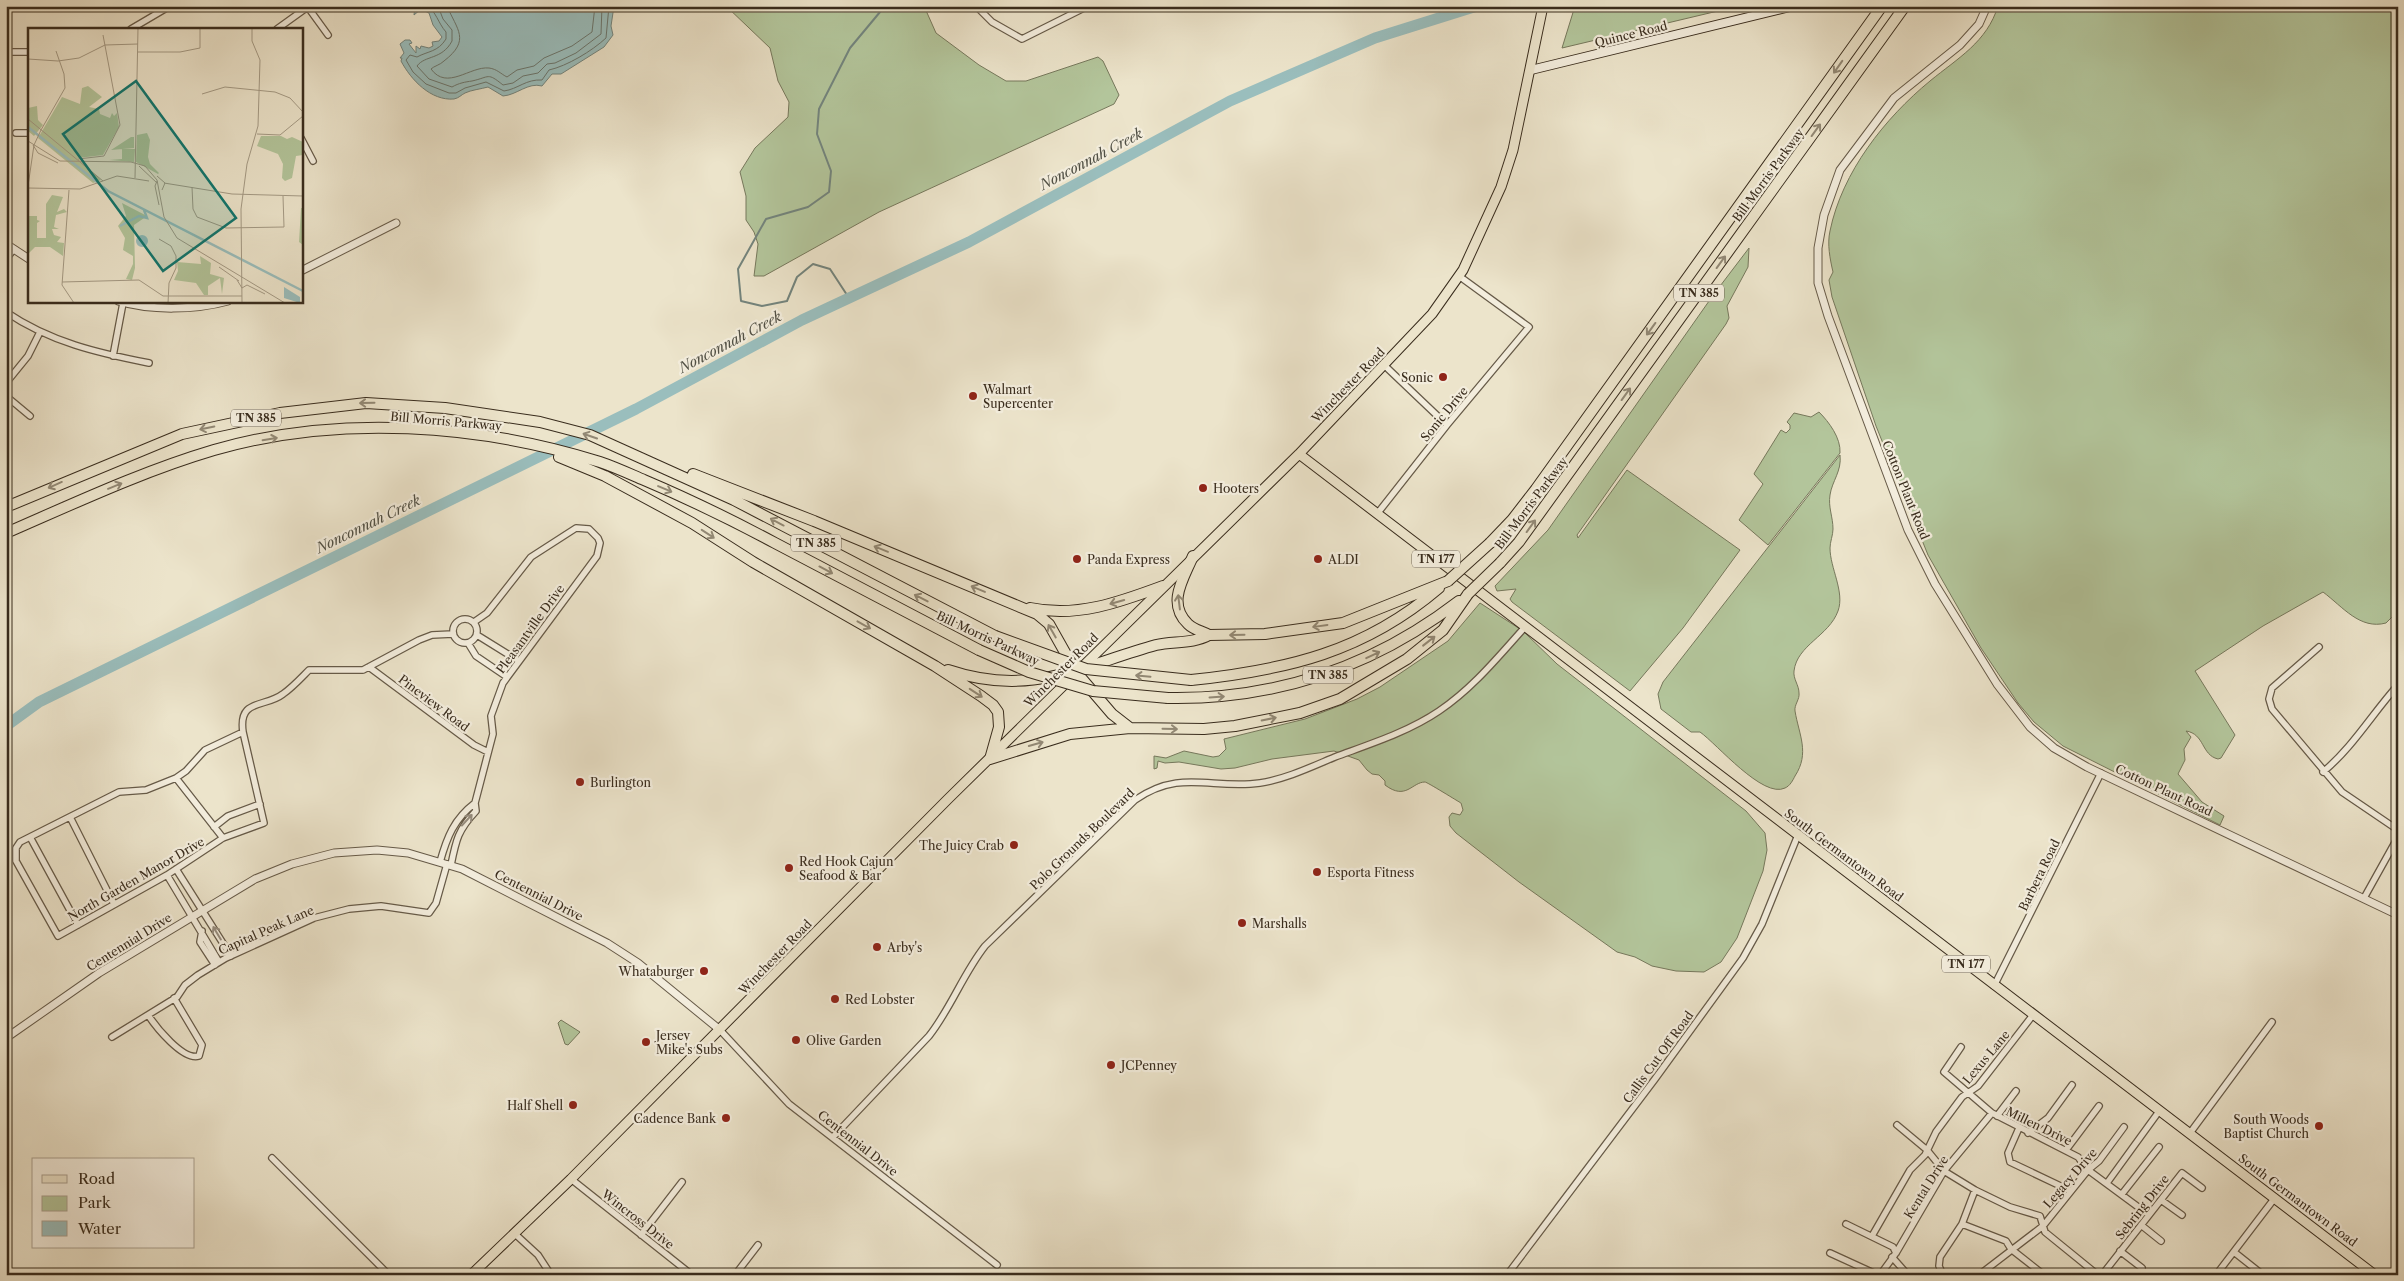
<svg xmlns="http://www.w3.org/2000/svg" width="2404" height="1281" viewBox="0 0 2404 1281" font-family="'Libre Caslon Text',serif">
<rect width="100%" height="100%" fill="#ece4cb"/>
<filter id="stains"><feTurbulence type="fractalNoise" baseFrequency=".004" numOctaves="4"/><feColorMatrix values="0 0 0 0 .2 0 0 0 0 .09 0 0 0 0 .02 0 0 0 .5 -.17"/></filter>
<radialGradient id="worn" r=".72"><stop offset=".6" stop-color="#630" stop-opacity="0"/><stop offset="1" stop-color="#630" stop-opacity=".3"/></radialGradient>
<!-- green -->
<path fill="#b3c59b" stroke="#76785c" d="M726 6H924L936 33 979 65 1006 81H1026L1098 57 1103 61 1119 95 1114 104 879 212 764 276H754L758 244 754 232 746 220V196L740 172 755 148 788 117 789 102 778 81 770 48Z
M1575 6H1739L1562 48Z
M1998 6H2398V611L2386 623C2360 630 2343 607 2323 592L2263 626 2195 671 2235 735 2221 758 2218 759C2201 755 2205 734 2186 731L2191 737 2184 749 2185 760 2178 774 2202 802 2224 816 2220 825 2063 746 2034 722 2018 703 1981 648 1928 555 1876 426 1832 297 1829 280 1833 272C1830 259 1827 244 1830 231 1842 172 1885 118 1930 81 1958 58 1987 42 1998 6Z
M1749 248 1748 267 1727 306 1729 318 1726 324 1577 535 1578 538 1627 470 1740 550 1683 628 1630 691 1512 602 1510 599 1516 589 1497 591 1495 586 1548 530 1714 294Z
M1819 412C1829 422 1841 438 1840 453L1768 545 1739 520 1763 484 1754 474 1755 472 1781 430 1786 433 1790 429V425L1787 422 1794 413 1811 417Z
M1840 455C1842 471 1832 481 1830 495 1828 507 1833 517 1833 529 1833 535 1830 542 1830 548 1830 568 1845 592 1838 611 1829 636 1797 645 1794 671 1793 679 1799 685 1799 693 1800 699 1794 705 1795 711 1799 735 1810 753 1795 776 1793 780 1790 786 1785 788 1763 799 1717 744 1700 732H1691L1661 709 1658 694 1663 682Z
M1480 603 1523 631 1557 664 1746 811 1765 833 1767 850 1763 871 1737 938 1721 962 1704 972 1676 971 1652 966 1635 957 1617 952 1519 882 1456 833 1450 826 1449 817 1452 813 1460 815 1463 810 1461 803C1459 802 1427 782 1425 782 1412 782 1406 801 1385 785V781L1379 775 1372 774 1367 770 1359 760 1334 751 1272 759 1235 768 1221 769 1179 762 1165 763 1158 761 1157 768 1154 769V756L1166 758 1184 751 1213 757 1219 756 1226 749 1224 739 1305 719 1357 699 1380 687 1448 641Z
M561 1020 580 1032 568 1045 565 1044 558 1023Z"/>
<!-- water -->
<path fill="#9abebd" stroke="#73847d" d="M415 6H614L611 26 613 35 604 47 561 74H552L542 86C528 82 517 95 503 96L488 87C481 89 471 90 465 93 461 95 459 98 454 99 431 101 411 80 401 61L402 58H400L404 53 400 44 405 40H410L412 43 409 44 416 53V46L420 49 421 46 429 48 433 46 432 42 439 41 442 37 433 25 429 13 421 9 414 15Z"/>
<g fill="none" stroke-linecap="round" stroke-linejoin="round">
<!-- shore -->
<path stroke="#6a756d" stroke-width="1" d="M427 6C436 11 438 23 446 32V39C438 52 428 51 417 57L410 55 406 60 413 72 426 84 449 93H456L465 88 486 82 504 91C518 89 526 79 542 80L549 70C567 66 592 51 606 38L609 6
M438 6 443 19 452 30V41C442 60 425 55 417 66L429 79 452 87C459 83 465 82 472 81 490 77 487 72 503 85L513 83 523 76 538 73 547 64 555 63 576 53 601 34 602 6
M447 6C457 30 471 40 444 61 440 65 434 66 431 69 447 91 470 66 489 68 497 69 501 74 507 77L517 70 534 66 544 58 572 46 592 32 595 6"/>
<!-- stream -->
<path stroke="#73847d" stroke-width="2" d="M849 298 830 269 813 264 797 277 787 301 762 306 741 301 738 269 766 219 808 207 829 192 831 171 817 134 819 109 850 48 885 6"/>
<!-- river -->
<path stroke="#9abebd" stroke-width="11" d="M6 726 39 702 636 409 802 320 969 242 1230 101 1375 38 1477 6"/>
<!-- minor casing -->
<g stroke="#665a48" stroke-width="8">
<path id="minor" d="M307 6 328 35
M976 6 992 22 1022 39 1088 6
M131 29 170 6
M277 29 309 6
M6 52H29
M16 133H29
M301 138 313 161
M6 259 14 249
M6 312C50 342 98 353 149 363
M113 356 123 303
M1384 365 1447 425
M6 383 28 356 40 332
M6 396 30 416
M1377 514 1447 425 1529 327 1459 276
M453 631a12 12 0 1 1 24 0a12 12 0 1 1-24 0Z
M474 622 487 613 531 557 576 528 589 529 598 538 600 543 597 556 503 683 491 716 493 734 475 803
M477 635 519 661
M468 643 476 656 507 677
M2319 647 2272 688 2269 699 2272 709 2342 792 2398 830
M369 667 474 745 488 752
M243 732 264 823 223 838 167 875 58 936 16 861V848L20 842 119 792 146 790 176 778 186 771 205 750 243 732C238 698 265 708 283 694 293 687 301 678 309 670H363L419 640 432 635 453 634
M2323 772C2353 747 2372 714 2398 685
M176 778 223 838
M70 817 114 904
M214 827 228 816 260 804
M30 837 78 925
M440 862C447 837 454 819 475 803L476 811C458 830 456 840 451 865
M176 869 231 956
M167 875 219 962
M2364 898 2398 837
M202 931 200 942 215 965
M1994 986 2101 773
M148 1015C156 1027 183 1061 199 1056L202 1045 174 998
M720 1030 789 1104 997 1265
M112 1037 177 997 185 985 198 975 226 958 314 918 349 909 381 906 429 913 436 903 447 864
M1961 1047 1944 1072 1992 1113 2078 1157 2088 1170 2149 1215
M1997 1116 2016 1091
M1897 1125 1927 1150 1944 1171 1975 1190 2010 1207 2040 1216 2045 1232 2098 1275
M2019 1128 2008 1153 2010 1162 2071 1191
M2028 1133 2048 1118 2072 1085
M2190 1133 2272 1022
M833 1137 929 1036C951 1008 963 974 985 946L1135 800C1181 768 1212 790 1260 783 1286 779 1311 767 1335 757 1370 744 1408 732 1439 711 1473 688 1498 657 1525 627
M2066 1150 2099 1106
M272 1158 389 1275
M571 1179 692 1275
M2107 1183 2160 1110
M2122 1194 2159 1147
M2161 1200 2182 1215
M1846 1224 1893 1247 1896 1253
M1962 1224 2006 1241 2011 1249 2044 1275
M2141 1225 2161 1241
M514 1233 538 1255 551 1275
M641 1235 682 1182
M1872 1236 1910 1170 1925 1155 1936 1132 1962 1097 1978 1086 2033 1015
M2120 1251 2142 1268
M2234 1252 2263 1275
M1830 1253 1878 1275
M1892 1257 1908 1275
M735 1275 758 1245
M1507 1275 1655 1079 1743 958 1762 924 1798 835
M1880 1275 1896 1253 1944 1171 1992 1113
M1943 1275 1939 1266 1940 1257 1962 1224 1975 1190
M1979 1275 2043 1226 2088 1170 2099 1161 2124 1127
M2102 1275 2182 1173 2202 1188
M2216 1275 2274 1199"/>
</g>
<!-- tertiary casing -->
<g stroke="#665a48" stroke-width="9">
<path id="tertiary" d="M1987 6 1979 24 1960 45 1894 98 1840 170 1824 215 1818 248V283L1828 316 1908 530 1935 584 1997 684 2030 727 2054 748 2087 767 2398 915
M6 244 29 259
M301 271 396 223
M118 301C151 311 195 310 228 301
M6 1038 99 973 255 879 292 864 334 853 377 850 408 853 462 869 607 943 638 963 720 1030"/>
</g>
<!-- secondary casing -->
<g stroke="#392c1d" stroke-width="10">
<path id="secondary" d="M1531 70 1794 6"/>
</g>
<!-- primary casing -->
<g stroke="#392c1d" stroke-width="11">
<path id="primary" d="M1299 454 2375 1275
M471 1275 571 1179 948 799 1299 454 1432 314 1463 270 1501 187 1513 150 1543 6"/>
</g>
<!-- motorway casing -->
<g stroke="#392c1d" stroke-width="12">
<path id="motorway" d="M559 457 605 476 692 523 753 562 935 666 981 696 993 705 998 712 999 727 990 759
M693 474 814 521 1037 614 1049 624 1076 672 1112 714 1130 728 1204 729 1235 726 1300 713 1340 699 1407 659 1443 630 1468 594
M6 507 182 434 280 413 366 403 445 408 540 422 590 435 734 500 995 636
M6 533C75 503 143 471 214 450 338 414 479 424 600 462 615 467 630 474 644 480 689 499 732 520 775 543 843 579 911 615 979 650
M1490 543 1512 520 1536 489 1882 6
M1193 556C1184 578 1166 603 1188 624 1194 630 1202 631 1209 635
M1500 563 1519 542 1905 6
M1030 608C1077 618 1120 602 1163 586
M948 670C1031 698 1080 666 1156 645 1173 641 1193 644 1209 635L1265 634 1343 623 1448 581
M1191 680C1287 670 1364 652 1439 588
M1168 698C1278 700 1373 667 1459 601
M990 759 1070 734 1130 728"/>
</g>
<!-- minor -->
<use href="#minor" stroke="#f3eddd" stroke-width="5.5"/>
<!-- tertiary -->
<use href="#tertiary" stroke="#f3eddd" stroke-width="7"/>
<!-- secondary -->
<use href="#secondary" stroke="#f3eddd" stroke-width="8"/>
<!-- primary -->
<use href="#primary" stroke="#ece4cb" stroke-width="9"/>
<!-- motorway -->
<use href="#motorway" stroke="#ece4cb" stroke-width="10"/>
<!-- motorway-bridge casing -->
<g stroke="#392c1d" stroke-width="12" stroke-linecap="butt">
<path id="motorway-bridge" d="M1448 581 1490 543
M1468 594 1500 563
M995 636 1086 669 1191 680
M979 650 1029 672 1093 691 1168 698"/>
</g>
<!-- motorway-bridge -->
<use href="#motorway-bridge" stroke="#ece4cb" stroke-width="10"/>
</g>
<!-- one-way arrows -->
<defs><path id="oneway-shaft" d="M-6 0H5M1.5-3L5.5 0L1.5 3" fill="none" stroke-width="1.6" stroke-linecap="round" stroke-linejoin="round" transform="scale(1.25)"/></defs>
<g stroke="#928874">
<use href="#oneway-shaft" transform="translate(1838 67) rotate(125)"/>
<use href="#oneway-shaft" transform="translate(1816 130) rotate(-54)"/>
<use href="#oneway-shaft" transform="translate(1721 262) rotate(-54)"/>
<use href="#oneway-shaft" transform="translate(1651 329) rotate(126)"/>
<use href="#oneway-shaft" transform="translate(1626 394) rotate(-54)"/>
<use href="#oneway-shaft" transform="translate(367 403) rotate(179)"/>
<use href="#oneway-shaft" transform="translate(207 428) rotate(168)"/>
<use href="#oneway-shaft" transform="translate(590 436) rotate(-161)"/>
<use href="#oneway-shaft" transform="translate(270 439) rotate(-9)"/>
<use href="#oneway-shaft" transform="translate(55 485) rotate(156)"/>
<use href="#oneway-shaft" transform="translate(115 486) rotate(-22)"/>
<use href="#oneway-shaft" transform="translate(665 489) rotate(23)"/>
<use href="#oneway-shaft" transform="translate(777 522) rotate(-152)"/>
<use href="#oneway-shaft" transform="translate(1531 526) rotate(-54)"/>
<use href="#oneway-shaft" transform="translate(708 534) rotate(33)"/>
<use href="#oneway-shaft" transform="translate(881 549) rotate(-158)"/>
<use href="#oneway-shaft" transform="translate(826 570) rotate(28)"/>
<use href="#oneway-shaft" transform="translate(978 589) rotate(-157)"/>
<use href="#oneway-shaft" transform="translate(921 598) rotate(-153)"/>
<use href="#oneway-shaft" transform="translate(1117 602) rotate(164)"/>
<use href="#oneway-shaft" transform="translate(1179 602) rotate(-97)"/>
<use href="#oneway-shaft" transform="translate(864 625) rotate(29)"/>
<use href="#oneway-shaft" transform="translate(1320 626) rotate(172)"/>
<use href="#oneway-shaft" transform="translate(1052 631) rotate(-120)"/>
<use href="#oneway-shaft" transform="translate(1237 635) rotate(179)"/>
<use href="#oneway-shaft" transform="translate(1429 641) rotate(-38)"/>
<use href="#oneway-shaft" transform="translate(1373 655) rotate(-25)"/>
<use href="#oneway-shaft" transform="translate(1143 676) rotate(-175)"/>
<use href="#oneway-shaft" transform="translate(976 693) rotate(33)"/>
<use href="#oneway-shaft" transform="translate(1217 697) rotate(-4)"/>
<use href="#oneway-shaft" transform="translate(1269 719) rotate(-12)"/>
<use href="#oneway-shaft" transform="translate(1170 729) rotate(1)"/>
<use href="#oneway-shaft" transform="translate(1036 744) rotate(-16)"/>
</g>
<g stroke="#968c7d">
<use href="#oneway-shaft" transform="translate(467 820) rotate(-47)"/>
<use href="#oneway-shaft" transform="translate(217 933) rotate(-121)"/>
</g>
<!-- markers -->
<g fill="#8f2418" stroke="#f3eddd" stroke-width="2">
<circle cx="1443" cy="377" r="5"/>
<circle cx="973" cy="396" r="5"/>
<circle cx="1203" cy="488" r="5"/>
<circle cx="1077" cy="559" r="5"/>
<circle cx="1318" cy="559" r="5"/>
<circle cx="580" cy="782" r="5"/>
<circle cx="1014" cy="845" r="5"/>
<circle cx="789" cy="868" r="5"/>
<circle cx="1317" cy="872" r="5"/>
<circle cx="1242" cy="923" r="5"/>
<circle cx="877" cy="947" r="5"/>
<circle cx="704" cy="971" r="5"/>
<circle cx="835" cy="999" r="5"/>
<circle cx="796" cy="1040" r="5"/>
<circle cx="646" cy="1042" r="5"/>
<circle cx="1111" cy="1065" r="5"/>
<circle cx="573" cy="1105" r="5"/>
<circle cx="726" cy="1118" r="5"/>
<circle cx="2319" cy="1126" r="5"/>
</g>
<g text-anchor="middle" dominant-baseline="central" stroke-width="4.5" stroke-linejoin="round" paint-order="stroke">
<!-- shield labels -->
<g fill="#f3eddd" stroke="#716657" stroke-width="1">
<rect x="1674" y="284.5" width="50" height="17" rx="4"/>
<rect x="231" y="409.5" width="50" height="17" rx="4"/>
<rect x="791" y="534.5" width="50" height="17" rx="4"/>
<rect x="1412" y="550.5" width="48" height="17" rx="4"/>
<rect x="1303" y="666.5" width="50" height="17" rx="4"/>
<rect x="1942" y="955.5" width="48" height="17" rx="4"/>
</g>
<g font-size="11" font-weight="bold" fill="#392c1d">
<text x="1699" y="293">TN 385</text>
<text x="256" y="418">TN 385</text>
<text x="816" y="543">TN 385</text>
<text x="1436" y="559">TN 177</text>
<text x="1328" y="675">TN 385</text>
<text x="1966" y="964">TN 177</text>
</g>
<!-- street labels -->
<g font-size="12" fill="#392c1d" stroke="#f3eddd">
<text transform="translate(1631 34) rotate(-14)">Quince Road</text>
<text transform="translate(1768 175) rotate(-54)">Bill Morris Parkway</text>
<text transform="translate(1348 385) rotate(-46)">Winchester Road</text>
<text transform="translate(1444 414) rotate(-51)">Sonic Drive</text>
<text transform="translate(446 421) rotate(5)">Bill Morris Parkway</text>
<text transform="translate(1906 490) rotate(68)">Cotton Plant Road</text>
<text transform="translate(1531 503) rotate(-53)">Bill Morris Parkway</text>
<text transform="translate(530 629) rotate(-54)">Pleasantville Drive</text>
<text transform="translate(988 638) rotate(25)">Bill Morris Parkway</text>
<text transform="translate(1061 670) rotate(-45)">Winchester Road</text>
<text transform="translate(434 703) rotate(37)">Pineview Road</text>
<text transform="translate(2164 790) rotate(25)">Cotton Plant Road</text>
<text transform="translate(1082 839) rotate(-44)">Polo Grounds Boulevard</text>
<text transform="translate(1844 855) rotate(37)">South Germantown Road</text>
<text transform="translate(2039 875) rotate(-64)">Barbera Road</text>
<text transform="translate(136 879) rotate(-30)">North Garden Manor Drive</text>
<text transform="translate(539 895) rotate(27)">Centennial Drive</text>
<text transform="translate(266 930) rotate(-24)">Capital Peak Lane</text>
<text transform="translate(129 942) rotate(-32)">Centennial Drive</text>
<text transform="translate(775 957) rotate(-46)">Winchester Road</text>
<text transform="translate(1658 1057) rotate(-54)">Callis Cut Off Road</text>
<text transform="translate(1986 1057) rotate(-50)">Lexus Lane</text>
<text transform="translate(2039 1126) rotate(26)">Millen Drive</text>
<text transform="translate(858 1143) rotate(38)">Centennial Drive</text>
<text transform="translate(2070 1178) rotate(-49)">Legacy Drive</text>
<text transform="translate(1926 1187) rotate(-58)">Kental Drive</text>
<text transform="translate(2298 1200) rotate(37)">South Germantown Road</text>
<text transform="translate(2142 1207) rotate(-52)">Sebring Drive</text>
<text transform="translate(638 1219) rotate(38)">Wincross Drive</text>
</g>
<!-- poi labels -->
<g font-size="12" fill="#392c1d" stroke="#f3eddd" text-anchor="start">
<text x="1433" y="377" text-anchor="end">Sonic</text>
<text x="983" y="389">Walmart<tspan x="983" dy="14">Supercenter</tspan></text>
<text x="1213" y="488">Hooters</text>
<text x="1087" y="559">Panda Express</text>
<text x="1328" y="559">ALDI</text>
<text x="590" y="782">Burlington</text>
<text x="1004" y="845" text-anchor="end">The Juicy Crab</text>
<text x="799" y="861">Red Hook Cajun<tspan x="799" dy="14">Seafood &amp; Bar</tspan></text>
<text x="1327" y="872">Esporta Fitness</text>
<text x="1252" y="923">Marshalls</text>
<text x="887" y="947">Arby's</text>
<text x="694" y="971" text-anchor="end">Whataburger</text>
<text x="845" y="999">Red Lobster</text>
<text x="656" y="1035">Jersey<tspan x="656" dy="14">Mike's Subs</tspan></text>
<text x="806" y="1040">Olive Garden</text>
<text x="1121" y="1065">JCPenney</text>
<text x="563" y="1105" text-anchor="end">Half Shell</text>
<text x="716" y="1118" text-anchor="end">Cadence Bank</text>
<text x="2309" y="1119" text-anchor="end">South Woods<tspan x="2309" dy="14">Baptist Church</tspan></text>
</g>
<!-- water labels -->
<g font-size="14" font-style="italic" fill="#515045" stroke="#f3eddd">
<text transform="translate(1091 159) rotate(-28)">Nonconnah Creek</text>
<text transform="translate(730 342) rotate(-28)">Nonconnah Creek</text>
<text transform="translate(368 524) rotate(-26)">Nonconnah Creek</text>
</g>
</g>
<!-- overview -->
<g transform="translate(28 28)">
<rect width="275" height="275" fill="#ece4cb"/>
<path d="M60 58 74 69 61 79 71 81 72 86 82 90 84 85 86 88 89 85 91 99 75 127 50 130 73 152 65 155 10 110 34 69 52 76 54 60ZM9 78 10 92 15 97 6 108 0 103V80ZM119 105 122 112 120 129 122 136 131 145 130 146 108 134 109 107ZM233 108H253L259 111 264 109 275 114V127L268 128 264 150 257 153 254 150 255 136 250 126 229 118ZM103 109H106V120L83 122ZM94 121H107L106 134 81 132 94 131ZM24 167 35 169 29 184 36 181 39 184 28 187 26 199 31 201H24L26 207 33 209 29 214 36 215 35 228 22 219H7L0 226V188H9V192L12 193 9 195V210H18V176ZM94 175 119 188 106 197 107 240 104 252 98 251 105 236V228L95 222 97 210 90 198 98 188ZM273 180H275V217L271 214ZM172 228 183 235 182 246 196 250 194 266 192 250 180 258V267H176L168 255 146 252 150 243 149 234 173 236Z" fill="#b3c59b"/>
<path d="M108 213a6 6 0 1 1 12 0a6 6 0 1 1-12 0ZM256 259 272 269V275L256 270Z" fill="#9abebd"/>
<path fill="none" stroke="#9abebd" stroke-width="2.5" d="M0 99 80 163 275 263M92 198 111 188 119 190 116 182"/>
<path fill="none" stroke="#a49a85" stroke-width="1" d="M110 24H152L172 20V0M0 31 30 33 51 30 77 17 110 16M174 66 197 59 247 64 262 70 275 84M0 91 75 153M13 102 37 60 36 46 28 23M229 106 252 107 275 88M0 113 32 133 103 134 117 138 129 152 136 189 149 210 257 275M5 117 10 125 30 135M50 131 76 128 92 97 75 7M111 138 129 155M129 148 137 155 134 162M107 150 110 0M129 153 127 158 131 177M136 155 204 166 275 168M0 158 6 117 13 102M164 159 165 181 169 189 198 200 256 199 255 168M0 160 52 161 89 148 121 153M41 162 34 257 46 275M131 211 143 218 148 228V240L141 255 140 275M191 239 211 253M209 252 214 260 219 257 237 266M34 254 111 252 135 268H214M214 275 213 181 219 136 230 98 232 32 224 13V0"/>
<path fill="#0f766e" fill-opacity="0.15" stroke="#0f766e" stroke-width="2.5" d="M108 53 208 190 135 243 35 106Z"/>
<rect width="275" height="275" fill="none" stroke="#392c1d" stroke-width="2.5"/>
</g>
<!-- margin -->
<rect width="2404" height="1281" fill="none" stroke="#ece4cb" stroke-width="25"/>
<rect x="8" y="8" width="2389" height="1266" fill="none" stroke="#392c1d" stroke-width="2.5"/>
<rect x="12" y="12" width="2379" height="1256" fill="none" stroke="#392c1d"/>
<!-- legend -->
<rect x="32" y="1158" width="162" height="90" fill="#f3eddd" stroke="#a9a090"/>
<rect x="42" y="1175" width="25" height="8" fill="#ece4cb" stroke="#a9a090"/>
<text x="78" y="1184" font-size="15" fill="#392c1d">Road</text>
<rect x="42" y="1196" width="25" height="15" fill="#b3c59b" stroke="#a9a090"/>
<text x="78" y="1208" font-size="15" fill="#392c1d">Park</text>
<rect x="42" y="1221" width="25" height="15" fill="#9abebd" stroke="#a9a090"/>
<text x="78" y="1234" font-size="15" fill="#392c1d">Water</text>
<rect width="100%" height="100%" filter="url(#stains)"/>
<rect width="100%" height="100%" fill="url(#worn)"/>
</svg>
